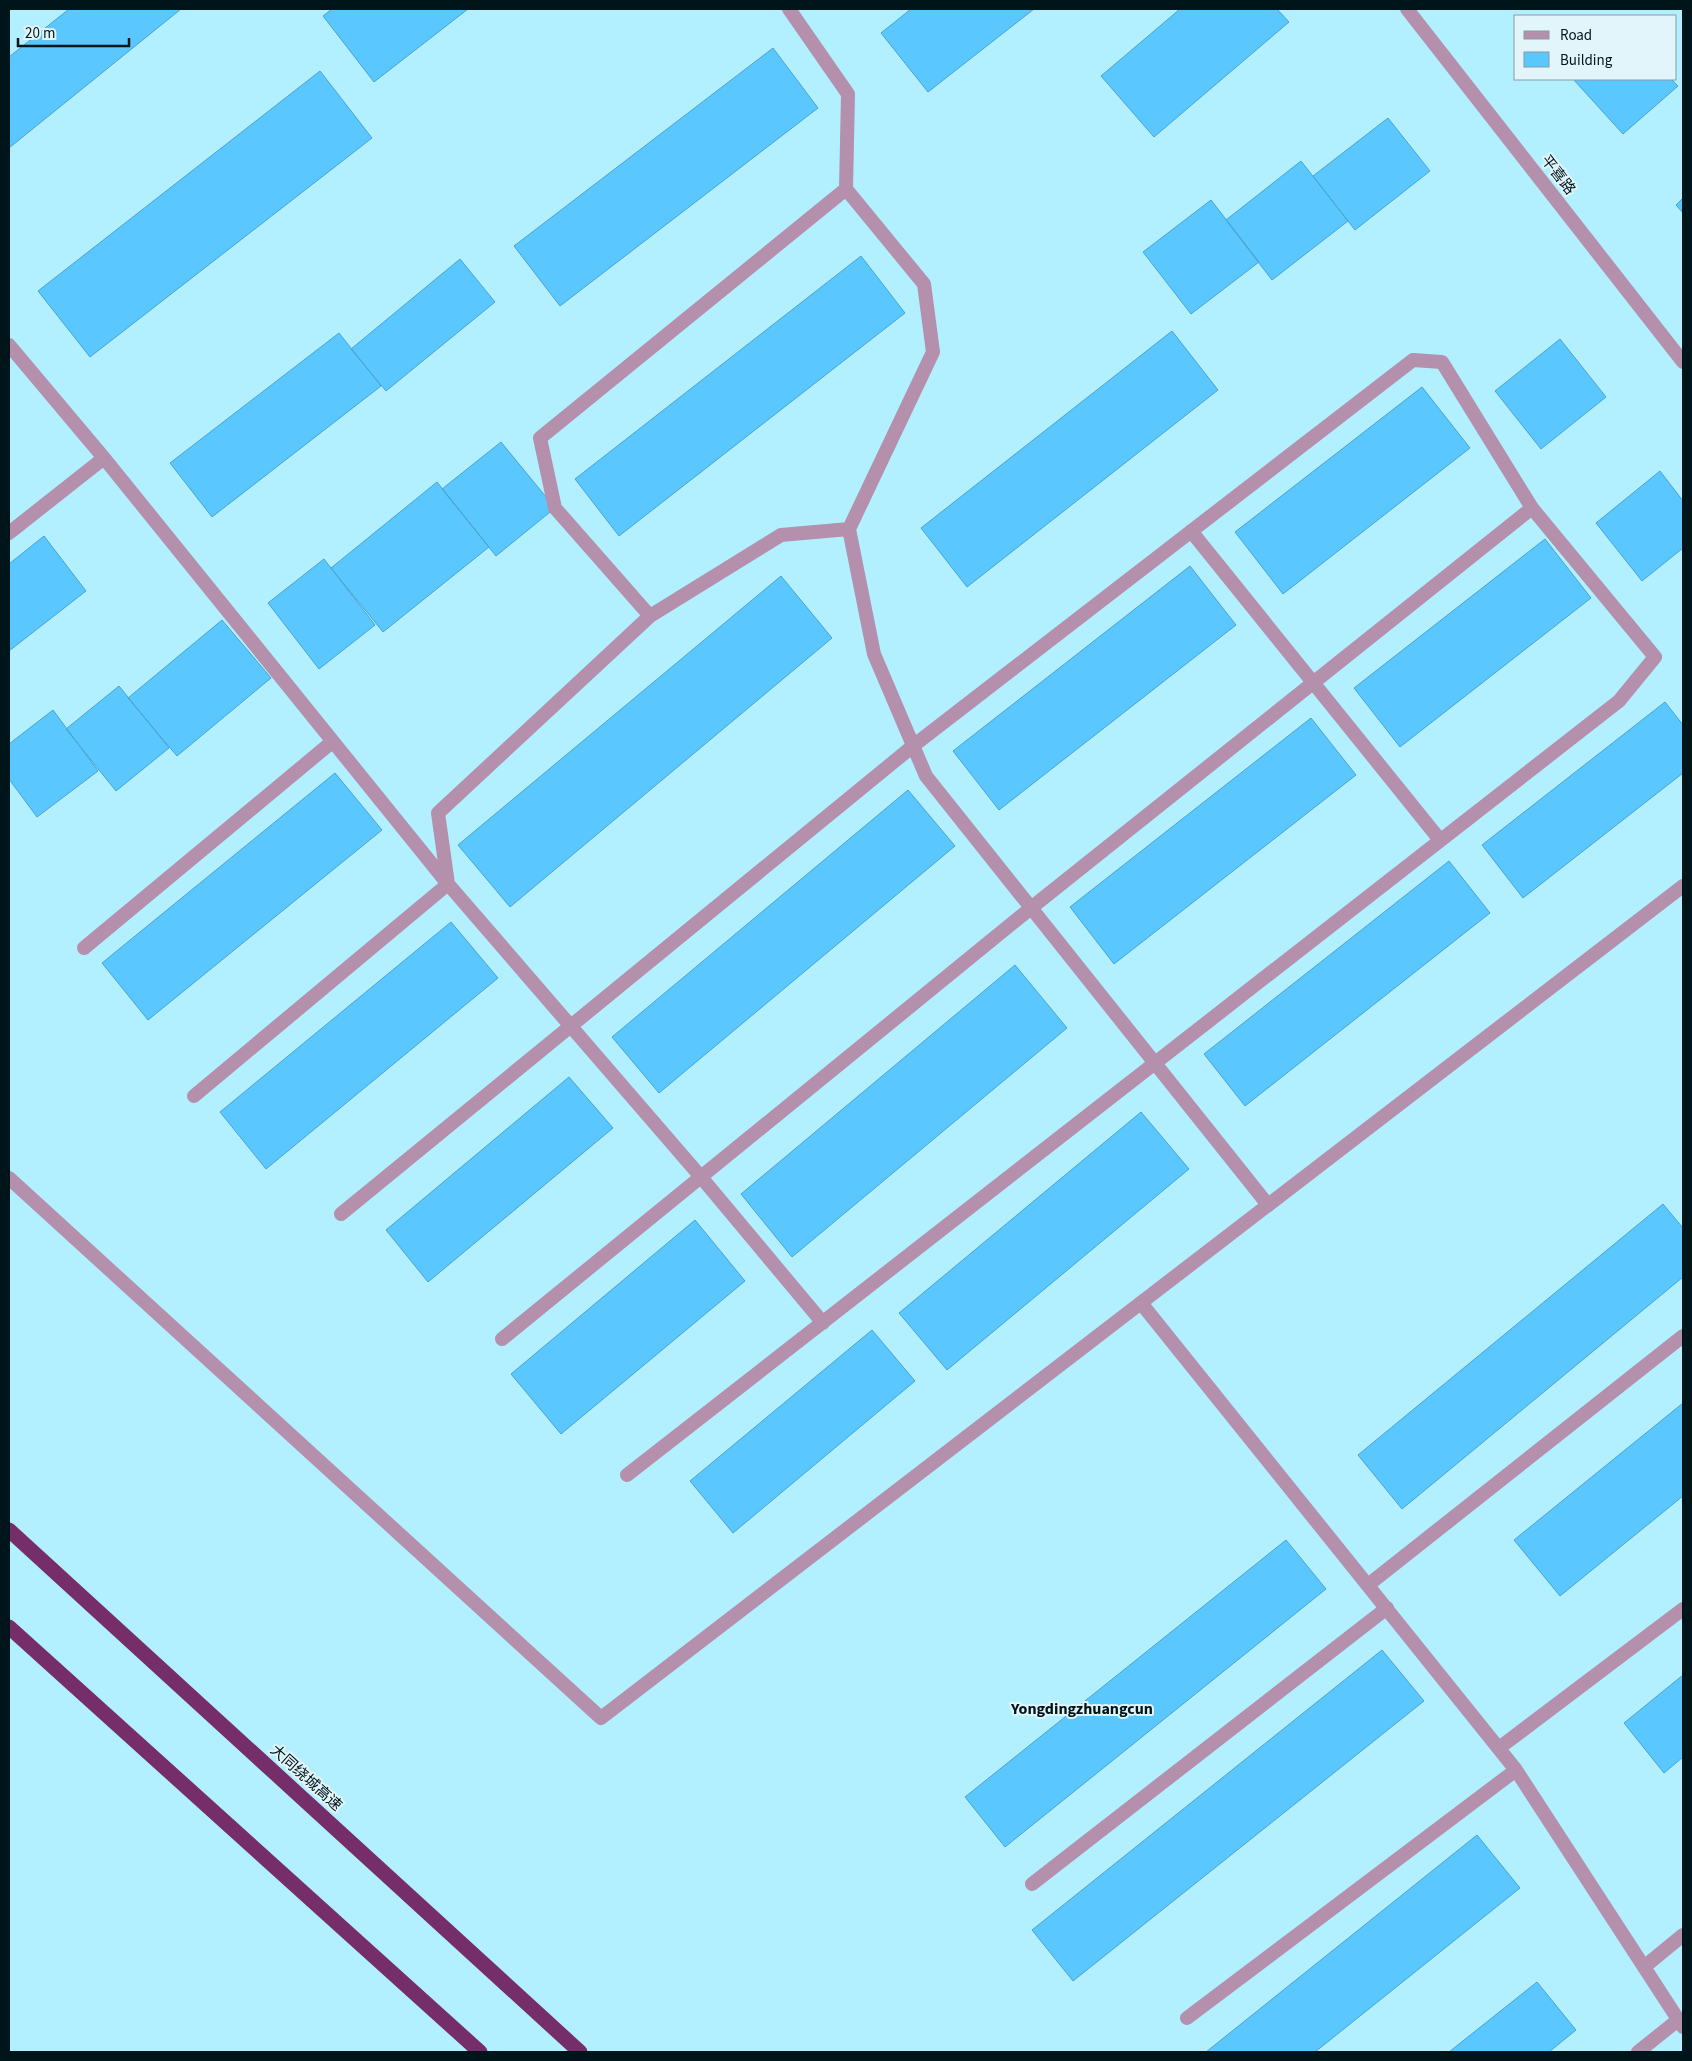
<svg xmlns="http://www.w3.org/2000/svg" width="1692" height="2061" viewBox="0 0 1692 2061" font-family="'Source Sans 3','Noto Sans SC',sans-serif">
<rect width="100%" height="100%" fill="#b2f0ff"/>
<!-- building -->
<path fill="#5ac7ff" stroke="#4aa3d1" d="M69 9H181L9 148V57Z
M332 9H468L374 82 323 16Z
M911 9H1034L928 92 881 33Z
M1180 9H1277L1289 22 1154 137 1101 76Z
M773 48 818 108 560 306 514 246Z
M320 71 372 138 90 357 38 291Z
M1573 79H1671L1678 86 1623 134Z
M1388 118 1430 171 1355 230 1313 176Z
M1301 161 1348 221 1272 280 1226 220Z
M1683 198V213L1676 205Z
M1211 200 1259 262 1191 314 1143 252Z
M861 256 905 313 619 536 575 479Z
M460 259 495 302 386 391 351 349Z
M1172 331 1218 390 967 587 921 528Z
M339 333 381 386 212 517 170 463Z
M1560 339 1606 397 1541 449 1495 391Z
M1422 387 1470 448 1283 594 1235 532Z
M501 442 555 508 496 556 442 489Z
M1660 471 1683 501V548L1642 581 1596 523Z
M437 482 489 547 383 632 331 568Z
M44 536 86 591 9 651V564Z
M1545 539 1591 598 1400 747 1354 688Z
M324 559 375 625 319 669 268 603Z
M1190 566 1236 625 999 810 953 751Z
M781 576 832 638 510 907 458 845Z
M222 620 271 678 177 756 128 698Z
M119 686 169 748 116 791 66 729Z
M1665 702 1683 725V773L1523 898 1482 845Z
M53 710 98 771 37 817 9 779V744Z
M1311 718 1356 775 1114 964 1070 907Z
M335 773 382 830 148 1020 102 963Z
M908 790 955 846 659 1093 612 1037Z
M1449 861 1490 913 1245 1106 1204 1054Z
M451 922 498 978 266 1169 220 1112Z
M1015 965 1067 1028 792 1257 741 1194Z
M569 1077 613 1128 428 1282 386 1230Z
M1141 1112 1189 1169 947 1370 899 1313Z
M1663 1204 1683 1228V1277L1402 1509 1358 1455Z
M695 1220 745 1281 561 1434 511 1374Z
M872 1330 915 1381 733 1533 690 1481Z
M1683 1403V1496L1560 1596 1514 1540Z
M1286 1540 1326 1589 1005 1847 965 1797Z
M1382 1650 1424 1701 1073 1981 1032 1930Z
M1683 1675V1757L1664 1773 1624 1723Z
M1477 1835 1520 1888 1315 2052H1206Z
M1537 1982 1576 2030 1549 2052H1449Z"/>
<g fill="none" stroke-linecap="round" stroke-linejoin="round">
<!-- service -->
<path stroke="#b490ac" stroke-width="14" d="M789 9 848 94 846 189 540 438 555 508 650 616 781 535 849 529 874 654 926 776 1268 1205
M846 189 924 284 933 352 849 529
M9 345 104 458 448 884 701 1177 823 1323
M1191 531 1440 840
M9 533 104 458
M84 948 332 742
M194 1096 448 884 438 813 650 616
M341 1214 913 746 1413 360 1442 362 1532 508 1655 657 1619 701 627 1475
M1141 1303 1516 1770 1683 2027
M502 1339 1031 908 1532 508
M1368 1585 1683 1336
M1499 1748 1683 1609
M1032 1884 1387 1608
M1644 1967 1683 1935
M1187 2018 1516 1770
M1638 2052 1678 2020"/>
<!-- tertiary -->
<path stroke="#b490ac" stroke-width="14" d="M1407 9 1683 362
M9 1178 601 1718 1683 886"/>
<!-- motorway -->
<path stroke="#762e6a" stroke-width="15" d="M9 1530 580 2052
M9 1627 480 2052"/>
</g>
<g text-anchor="middle" dominant-baseline="central" stroke-width="4" stroke-linejoin="round" paint-order="stroke">
<!-- street labels -->
<g font-size="15" fill="#00151a" stroke="#e2f5fa">
<text transform="translate(1558 175) rotate(52)">平喜路</text>
<text transform="translate(306 1778) rotate(42)">大同绕城高速</text>
</g>
<!-- neighbourhood labels -->
<g font-size="16" font-weight="bold" fill="#00151a" stroke="#e2f5fa">
<text x="1082" y="1709">Yongdingzhuangcun</text>
</g>
</g>
<!-- border -->
<rect width="1692" height="2061" fill="none" stroke="#00151a" stroke-width="20"/>
<!-- legend -->
<rect x="1514" y="15" width="162" height="65" fill="#e2f5fa" stroke="#889ba0"/>
<rect x="1524" y="31" width="25" height="8" fill="#b490ac" stroke="#889ba0"/>
<text x="1560" y="40" font-size="15" fill="#00151a">Road</text>
<rect x="1524" y="52" width="25" height="15" fill="#5ac7ff" stroke="#889ba0"/>
<text x="1560" y="65" font-size="15" fill="#00151a">Building</text>
<!-- scale -->
<path d="M18 38v8h111v-8" fill="none" stroke="#00151a" stroke-width="2.5"/>
<text x="25" y="38" font-size="15" fill="#00151a" stroke="#e2f5fa" stroke-width="4" paint-order="stroke">20 m</text>
</svg>
